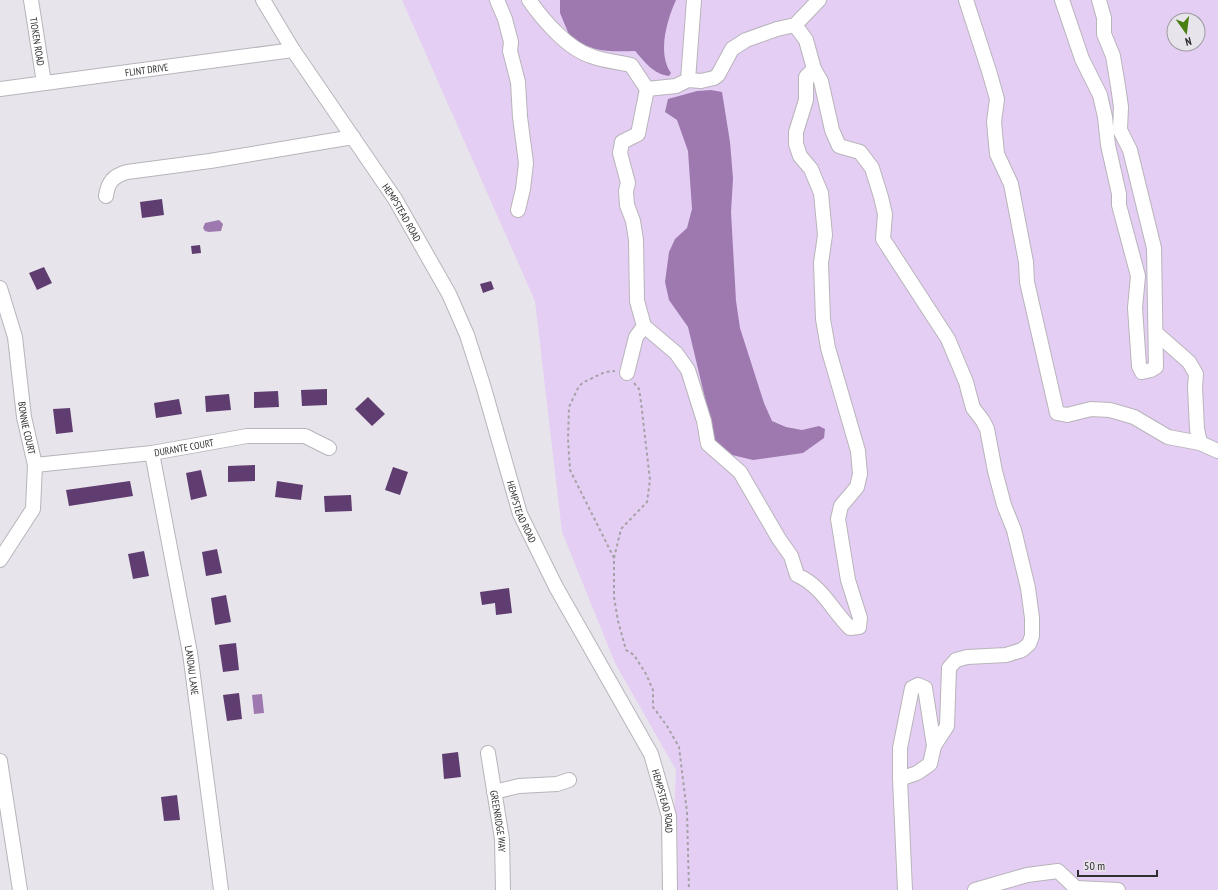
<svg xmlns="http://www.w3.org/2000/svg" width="1218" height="890" viewBox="0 0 1218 890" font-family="'PT Sans Narrow',sans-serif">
<rect width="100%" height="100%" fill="#e8e4eb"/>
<!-- green -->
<path fill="#e5cef3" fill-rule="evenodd" d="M402 0H1218V890H671L676 770 615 663 562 532 535 301ZM1174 20H1198V44H1174Z"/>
<!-- water -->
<path fill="#9d79b0" d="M560 0H676C667 20 657 53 671 73L669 76C653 74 645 62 635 51 608 52 593 52 570 37L560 13Z
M711 90 722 92 730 142 733 178 731 212 736 301 740 328 764 403 772 421 786 427 802 430 819 426 825 429 824 438 803 453 753 460 732 455 716 444 688 327 669 300 665 282 669 252 675 239 687 228 692 209 688 151 677 120 665 112 668 99 697 91Z
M219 220 223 224 221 231 209 232 205 231 203 228 205 223Z
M262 694 264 713 254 714 252 695Z"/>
<!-- building -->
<path fill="#5f3d70" d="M162 199 164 215 142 218 140 202Z
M200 245 201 253 192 254 191 246Z
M44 267 52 283 37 290 29 273Z
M491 281 494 289 483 293 480 284Z
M327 389V405L302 406 301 390Z
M278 391 279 407 254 408V392Z
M229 394 231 410 206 412 205 396Z
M368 397 385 414 372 426 355 409Z
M179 399 182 414 156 418 154 403Z
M70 408 73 432 56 434 53 409Z
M255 465V481L228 482V466Z
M393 467 408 472 400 495 385 490Z
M201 470 207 496 191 500 186 473Z
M130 481 133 496 69 506 66 490Z
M277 481 303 485 301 500 275 497Z
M351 495 352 511 325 512 324 496Z
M217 549 222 573 206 576 202 552Z
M144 551 149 576 133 579 128 554Z
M509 588 512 613 496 615 495 603 482 605 480 592Z
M226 595 231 622 215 625 211 598Z
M236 643 239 670 223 672 219 645Z
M239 693 242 719 227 721 223 695Z
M458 752 461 777 444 779 442 754Z
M177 795 180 820 164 821 161 797Z"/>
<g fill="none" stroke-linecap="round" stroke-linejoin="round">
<!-- minor casing -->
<g stroke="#b8b4bb" stroke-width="16">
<g id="minor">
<path id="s1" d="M31 0 44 83"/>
<path id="s2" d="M263 0 293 50 395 199 449 294 467 335 483 385 520 514 556 587 651 754 669 816 670 890"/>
<path d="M497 0 505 19 511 42 510 51 518 82 520 117 526 163 523 189 518 210"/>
<path d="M529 0C543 20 568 49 591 56 604 61 618 62 631 65L647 89"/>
<path d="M966 0 989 71 997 99 994 122 997 154 1011 184 1026 262 1027 282 1057 413 1067 415 1091 409 1110 410 1134 417 1168 437 1200 443"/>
<path d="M1062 0 1082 59 1100 95 1105 117 1108 145 1119 194V205L1138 276 1135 308 1139 366 1142 372 1151 370 1156 367 1154 248 1130 150 1120 130 1121 107 1118 86 1113 56 1104 34V18L1099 0"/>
<path d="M795 25 806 40 814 69 821 81 832 130 839 146 860 152 872 168 881 197 885 214 883 239 948 339 966 382 973 408 983 421 987 429 995 471 1004 505 1014 530 1028 588 1032 618V636L1029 644 1022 650 1006 655 967 657 956 660 949 668 947 726 934 746"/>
<path d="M814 69 806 77V100L796 132V144L800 156 811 169 821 193 825 235 821 263 823 319 828 348 858 451 860 474 857 487 841 506 838 519 848 580 860 618 859 627 850 628C831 609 823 587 797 575L791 556 779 539 740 472 708 444 704 421 688 370 676 353 644 326 637 301 636 240 633 221 627 205 626 191 628 183 620 153 622 142 638 134 647 89 676 86 688 80 701 81 714 78 718 75 732 49 746 40 777 29 795 25 819 0"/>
<path d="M688 80 694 0"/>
<path id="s3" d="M0 89 293 50"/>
<path d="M106 196C108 182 113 176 127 172L210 161 353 137"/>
<path id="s4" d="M0 288 15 337 24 417 35 465 33 509 0 560"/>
<path d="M1156 333 1189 362 1196 374 1195 387 1197 429 1200 443 1218 451"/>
<path d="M627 373 636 337 644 326"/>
<path id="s5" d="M152 453 190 653 221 890"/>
<path id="s6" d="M35 465 152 453 247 436H305L329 448"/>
<path id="s7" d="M488 753 502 839 503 890"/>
<path d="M0 761 20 890"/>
<path d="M900 779 917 773 930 764 934 746 925 688 918 685 912 688 900 748V779L905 890"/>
<path d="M494 792 519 786 557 784 569 780"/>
<path d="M975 890 1027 875 1058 871 1076 888 1118 890"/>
</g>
</g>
<!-- path -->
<path stroke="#a5a2a7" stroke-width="2" stroke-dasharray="3 3" stroke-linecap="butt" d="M634 383 639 389 641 402 650 480 647 502 621 529 614 558V597L618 621 626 650 634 655 646 674 653 690V707L667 726 679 747 687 812 689 890
M614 558 570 470 568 439 569 407 579 386 584 382 605 372 615 371"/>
<!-- minor -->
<use href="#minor" stroke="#fff" stroke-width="14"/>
</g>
<g text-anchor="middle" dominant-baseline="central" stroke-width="4" stroke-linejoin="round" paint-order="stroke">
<!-- street labels -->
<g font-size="10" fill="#2f2e30" stroke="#e8e4eb">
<text stroke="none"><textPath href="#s1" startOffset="42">TIOKEN ROAD</textPath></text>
<text stroke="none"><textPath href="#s3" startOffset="148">FLINT DRIVE</textPath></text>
<text stroke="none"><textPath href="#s2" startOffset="254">HEMPSTEAD ROAD</textPath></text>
<text stroke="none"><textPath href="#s4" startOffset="143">BONNIE COURT</textPath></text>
<text stroke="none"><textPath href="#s6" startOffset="150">DURANTE COURT</textPath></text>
<text stroke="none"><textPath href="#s2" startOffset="578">HEMPSTEAD ROAD</textPath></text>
<text stroke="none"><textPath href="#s5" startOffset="221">LANDAU LANE</textPath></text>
<text stroke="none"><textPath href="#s2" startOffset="902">HEMPSTEAD ROAD</textPath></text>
<text stroke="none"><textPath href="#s7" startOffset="69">GREENRIDGE WAY</textPath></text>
</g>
</g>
<!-- north arrow -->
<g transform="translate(1186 32) rotate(166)"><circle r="19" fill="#e8e4eb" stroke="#9e9ba0"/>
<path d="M0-3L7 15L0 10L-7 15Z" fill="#4a7e12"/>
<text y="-6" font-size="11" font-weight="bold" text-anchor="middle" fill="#2f2e30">N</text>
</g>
<!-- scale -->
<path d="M1078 870v6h79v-6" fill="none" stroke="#2f2e30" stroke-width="2"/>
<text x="1084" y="870" font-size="12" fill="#2f2e30" stroke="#e8e4eb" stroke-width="3" paint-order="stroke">50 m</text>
</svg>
